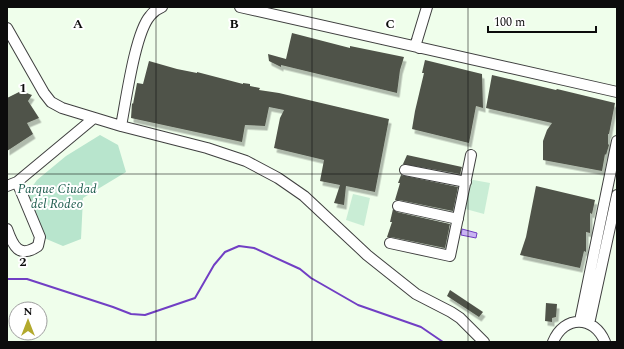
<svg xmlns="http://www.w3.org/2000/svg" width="624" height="349" viewBox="0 0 624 349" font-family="Spectral,serif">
<defs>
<filter id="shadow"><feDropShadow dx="2.5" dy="4.5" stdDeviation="0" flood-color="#0004"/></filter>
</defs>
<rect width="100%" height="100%" fill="#effeeb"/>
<!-- green -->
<path fill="#b8e5cd" d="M100 135 118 145 126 172 83 198 81 239 63 246 44 238 27 194 37 180 66 156Z"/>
<!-- pitch -->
<path fill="#c9edd5" d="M468 179 490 183 484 214 462 208Z
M353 194 370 198 364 226 346 220Z"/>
<!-- water -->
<path fill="#c9b3f2" stroke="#713fc4" d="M462 229 477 233 476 238 461 235Z"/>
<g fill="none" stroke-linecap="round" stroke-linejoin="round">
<!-- stream -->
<path stroke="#713fc4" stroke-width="2" d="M7 279H27L113 307 131 314 145 315 195 298 214 265 225 252 239 246 254 248 300 269 311 278 358 305 421 327 443 342"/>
</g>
<!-- building -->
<path fill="#505349" filter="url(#shadow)" d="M292 33 350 48V46L404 57 400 70 397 93 281 65V67L269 61 268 54 286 59Z
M425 60 482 74 483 108 476 106 469 143 412 129 415 111 424 73H422Z
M149 61 177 69 197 73V72L243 84V83L250 84V86L260 88 259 90 279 93 389 119 375 192 346 186 344 205 334 203 340 185 320 181 324 160 274 148 280 118 284 110 269 107 265 126 245 125 242 142 131 118 132 103 133 104 137 83 143 84Z
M492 75 556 90 557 89 615 103 609 134H608V144L609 145 606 155 605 154 602 171 543 160V141L547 130 552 123 486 108Z
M21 91 32 95 28 101 39 118 27 123 33 134 7 151V98Z
M407 155 462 167 460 174 403 164Z
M401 175 458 187 453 211 399 200H395L400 183H398Z
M536 186 595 200 592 214 590 213V233L586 232V252L584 251 580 268 520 255 526 237Z
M393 209 397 212 450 224 445 248 391 237H387L392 222H390Z
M450 290 483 312 479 317 447 296Z
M546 303 557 304 556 317 552 318V322L545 321Z"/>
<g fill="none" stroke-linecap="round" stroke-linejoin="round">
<!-- minor casing -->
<g stroke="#3f3f3f" stroke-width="12">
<path id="minor" d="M240 7 617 92
M7 28 44 93 51 102 62 108 121 126C126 101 135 33 150 16 153 12 157 9 162 7
M419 48 416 43 417 40 427 7
M121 126 207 148 246 161 278 178 304 196 367 255 416 294 451 312 460 318 484 342
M405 170 466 182
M7 186 17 182 94 118
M398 206 458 219
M7 229C13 246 19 259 38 246L40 237 17 182
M390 243 450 256 471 155
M580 321 617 141
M589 324 617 195
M553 342C564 315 594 315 605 342"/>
</g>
<!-- minor -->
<use href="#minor" stroke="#fff" stroke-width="10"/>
</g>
<!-- grid -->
<path fill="none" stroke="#0c0c0c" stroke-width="1" stroke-opacity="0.55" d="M156 7V342M312 7V342M468 7V342M7 174H617"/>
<g text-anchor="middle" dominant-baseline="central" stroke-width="4" stroke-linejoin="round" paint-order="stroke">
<!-- park labels -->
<g font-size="13" font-style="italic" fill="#215f50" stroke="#fff">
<text x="57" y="189">Parque Ciudad<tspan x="57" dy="15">del Rodeo</tspan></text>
</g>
</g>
<g font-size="13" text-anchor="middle" font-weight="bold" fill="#0c0c0c" stroke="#fff" stroke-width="4" stroke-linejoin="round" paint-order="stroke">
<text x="78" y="28">A</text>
<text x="234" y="28">B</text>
<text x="390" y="28">C</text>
<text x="23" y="92">1</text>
<text x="23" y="266">2</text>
</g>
<!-- border -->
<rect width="624" height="349" fill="none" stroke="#0c0c0c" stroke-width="16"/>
<!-- north arrow -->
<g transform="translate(28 321)"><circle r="19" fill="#ffffff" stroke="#9e9e9e"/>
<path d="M0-3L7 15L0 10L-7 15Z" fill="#b2a92d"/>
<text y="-6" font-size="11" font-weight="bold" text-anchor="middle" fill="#0c0c0c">N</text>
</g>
<!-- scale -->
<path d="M488 26v6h108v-6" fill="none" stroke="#0c0c0c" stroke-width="2"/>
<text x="494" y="26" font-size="12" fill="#0c0c0c" stroke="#ffffff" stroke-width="3" paint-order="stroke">100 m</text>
</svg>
